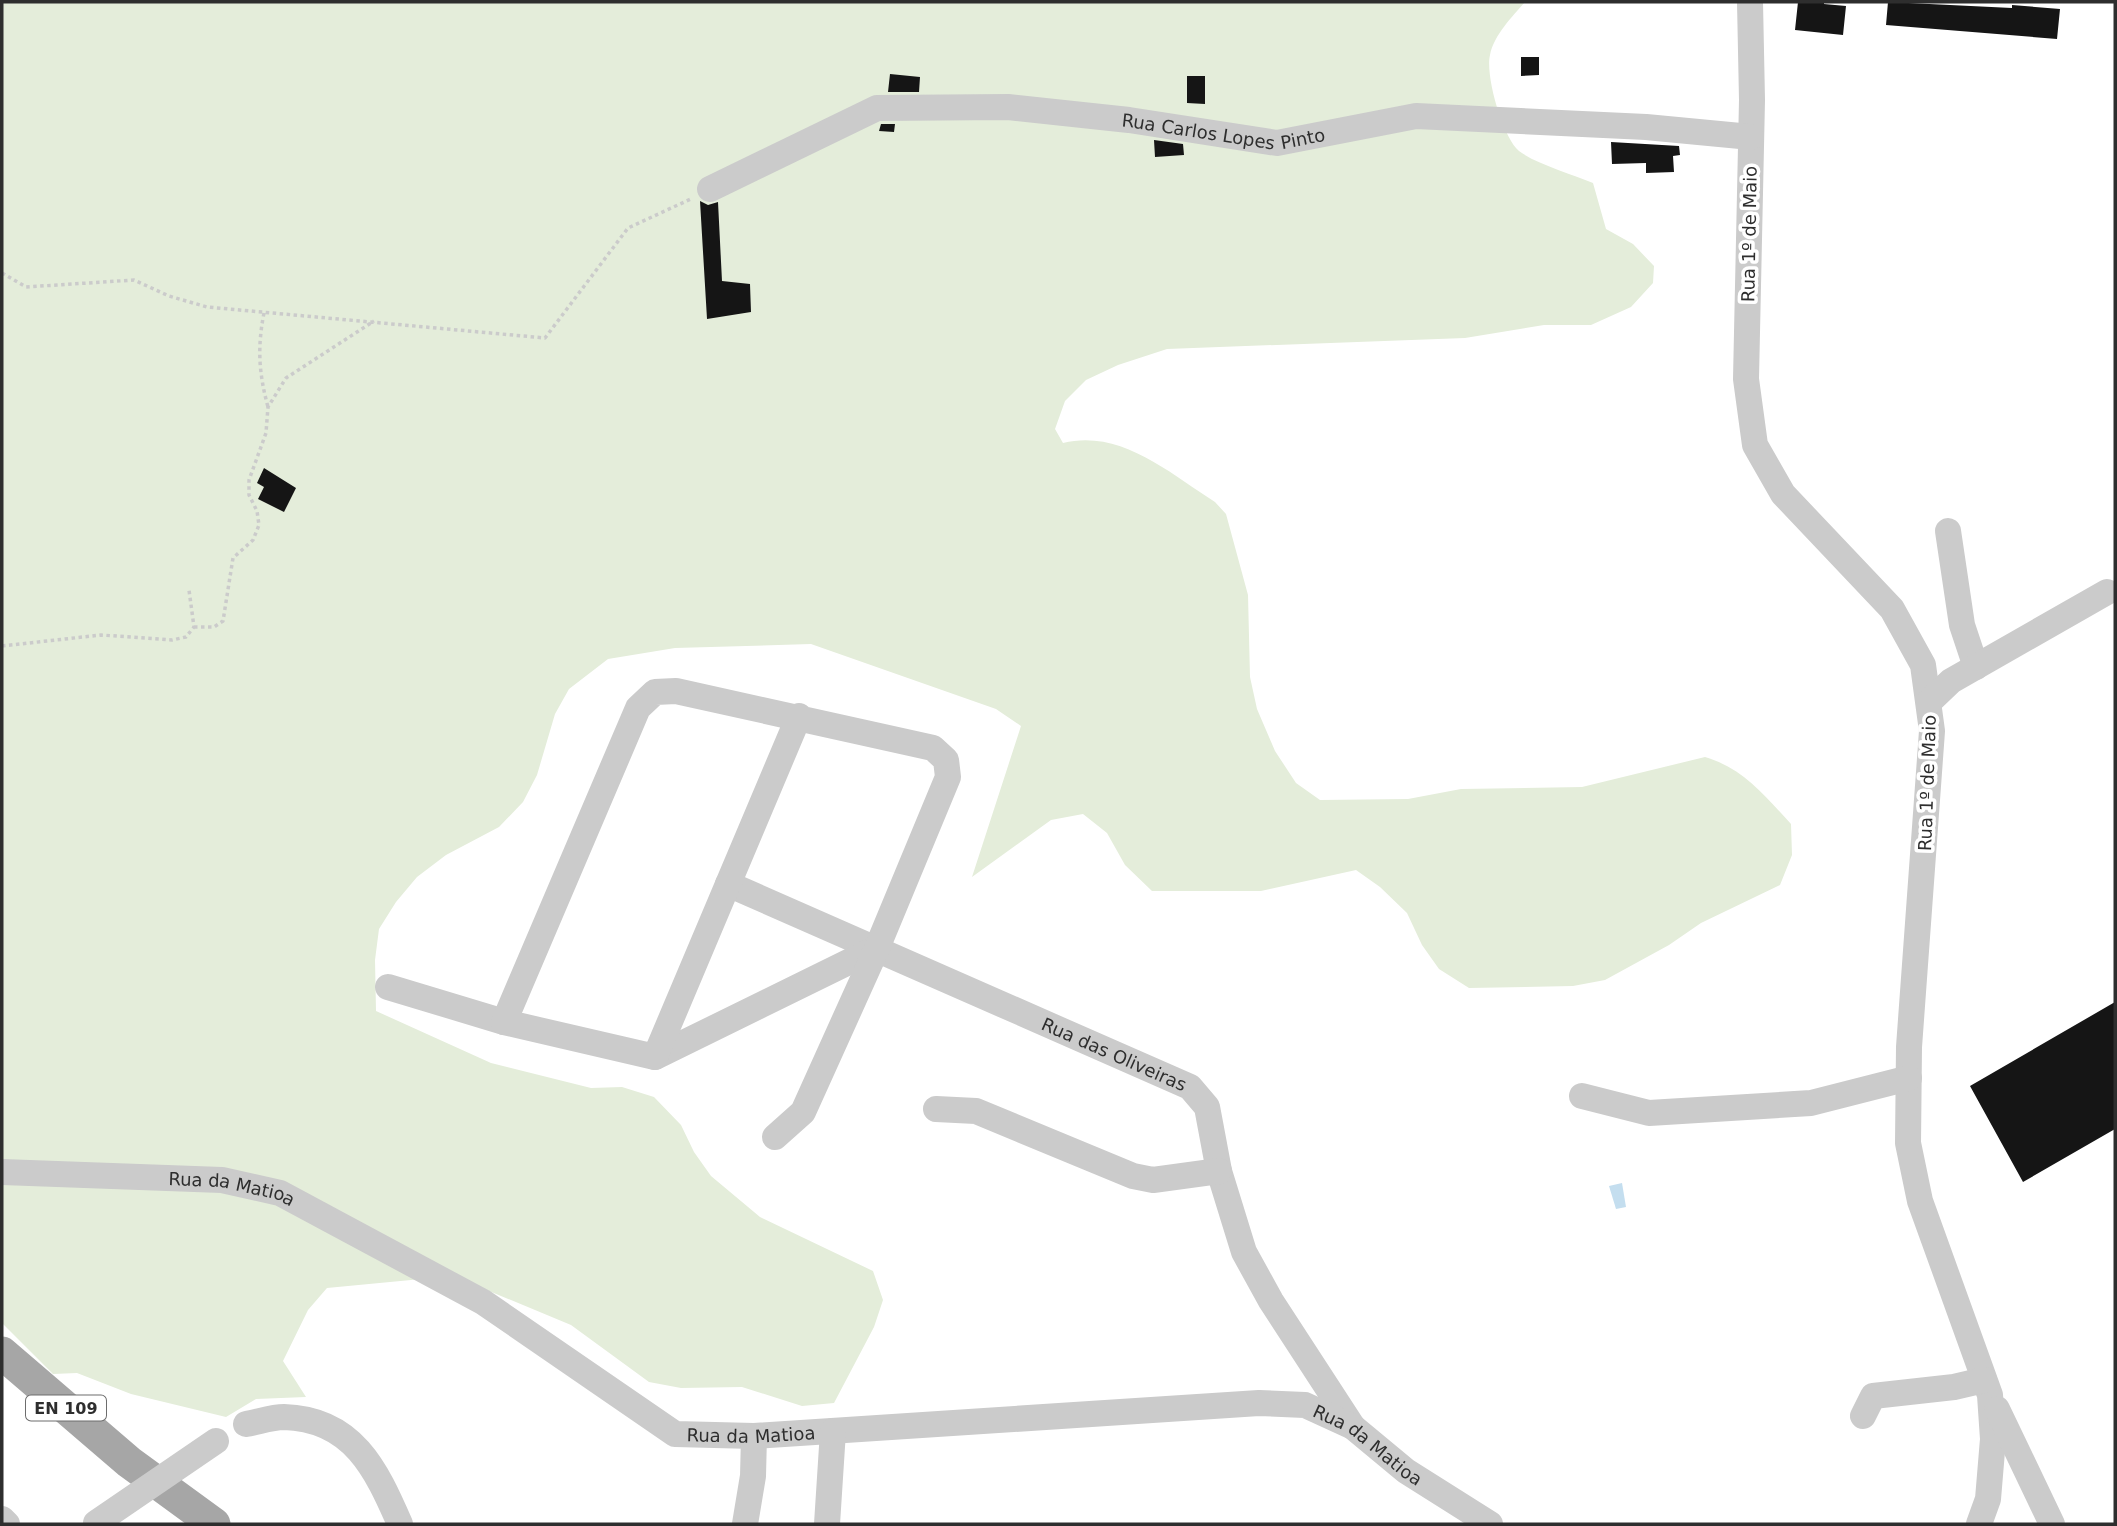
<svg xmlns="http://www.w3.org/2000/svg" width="2117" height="1526" viewBox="0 0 2117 1526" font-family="'DejaVu Sans',sans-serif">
<rect width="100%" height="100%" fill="#fff"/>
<!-- green -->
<path fill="#e4edda" d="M2 2H1525C1512 17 1494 35 1490 55 1485 76 1503 138 1519 151 1536 164 1572 174 1593 183L1606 229 1633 244 1654 266 1653 283 1631 307 1591 325H1544L1465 338 1167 349 1118 365 1086 380 1065 401 1055 429 1063 443C1121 429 1169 473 1215 502L1226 514 1248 595 1250 677 1257 709 1275 751 1296 783 1320 800 1408 799 1461 789 1582 787 1705 757C1743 768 1765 796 1791 824L1792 855 1780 885 1701 923 1669 945 1605 980 1573 986 1469 988 1439 969 1422 945 1407 913 1380 887 1356 870 1261 891H1152L1125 865 1107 833 1083 814 1051 820 972 877 1021 726 996 709 811 644 675 648 608 659 569 689 555 714 537 775 523 802 499 827 446 855 417 877 396 902 379 929 375 960 376 1011 491 1063 591 1088 622 1087 654 1097 681 1125 694 1152 711 1176 760 1217 873 1271 883 1300 874 1327 834 1403 802 1406 742 1387 681 1388 649 1382 571 1325 453 1276 327 1288 308 1310 283 1361 306 1397 256 1399 226 1417 131 1394 77 1373 53 1374 2 1323Z"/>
<!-- water -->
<path fill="#c4deef" d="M1622 1183 1626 1207 1616 1209 1609 1186Z"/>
<!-- building -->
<path fill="#151515" d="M1798 2H1824V4L1846 6 1843 35 1795 30Z
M1888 2 2012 8V5L2060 9 2057 39 1886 25Z
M1521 57H1539V75L1521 76Z
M890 74 920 77 919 92H888Z
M1187 76H1205V104L1187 103Z
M881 124H895L894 132 879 131Z
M1154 140 1183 144 1184 155 1155 157Z
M1611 142 1679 146 1680 155 1673 156 1674 172 1646 173V163L1612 164Z
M700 201 708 205 718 202 722 281 750 284 751 312 707 319Z
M264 468 296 488 284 512 258 499 264 487 257 483Z
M2115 1002V1129L2023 1182 1970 1086Z"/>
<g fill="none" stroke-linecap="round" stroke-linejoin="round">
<!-- path -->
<path stroke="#cbcbcb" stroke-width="3.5" stroke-dasharray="3.5 3.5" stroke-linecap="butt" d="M2 273 26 287 134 280 169 296 207 307 545 338 628 228 693 198
M264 313C257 348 259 374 268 407
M194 627H214L223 621 233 558 253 540 259 525 257 511 249 495V480L266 433 268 407 286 378 374 321
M2 646 101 635 172 640 186 637 194 627 189 590"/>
<!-- minor -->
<g stroke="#cbcbcb" stroke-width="26">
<path d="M1750 2 1752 100 1746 379 1755 445 1783 494 1892 609 1923 665 1932 731 1909 1047 1908 1143 1920 1201 1990 1395 1993 1439 1988 1499 1979 1524"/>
<path id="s1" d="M710 189 877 108 1008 107 1129 120 1277 143 1416 116 1646 127 1751 137"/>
<path d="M1948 531 1962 625 1976 667"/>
<path d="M1930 701 1951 681 2107 592"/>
<path id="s2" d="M728 884 1190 1087 1207 1107 1219 1171 1244 1252 1271 1301 1353 1427"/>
<path d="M388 987 504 1022"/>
<path d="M655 1057 877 948"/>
<path d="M1582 1096 1649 1113 1811 1103 1909 1078"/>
<path d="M936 1109 976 1111 1133 1176 1153 1180 1219 1171"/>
<path d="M775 1137 803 1112 877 948 948 777 946 760 933 748 676 691 655 692 638 708 504 1022 655 1057 799 716"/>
<path id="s3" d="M2 1172 222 1180 280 1193 483 1302 675 1434 754 1436 1259 1403 1305 1405 1353 1427 1406 1471 1490 1524"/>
<path d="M1997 1409 2052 1524"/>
<path d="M1863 1416 1873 1396 1954 1387 1984 1380"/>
<path d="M246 1424C258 1422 272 1417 284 1417 353 1419 376 1469 400 1524"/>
<path d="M2 1519 7 1524"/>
<path d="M745 1524 753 1476 754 1436"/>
<path d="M827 1524 833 1431"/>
</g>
<!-- major -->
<path stroke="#a6a6a6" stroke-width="33" d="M2 1353 129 1462 214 1524"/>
<!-- minor-bridge -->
<path stroke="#cbcbcb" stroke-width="26" d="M96 1523 216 1441"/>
</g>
<g text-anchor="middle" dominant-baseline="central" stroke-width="7" stroke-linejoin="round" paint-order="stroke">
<!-- shield labels -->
<rect fill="#fff" stroke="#6d6d6d" stroke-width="2" x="26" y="1395.5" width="80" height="25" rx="5"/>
<g font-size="16" font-weight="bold" fill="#2e2e2e">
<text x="66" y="1408">EN 109</text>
</g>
<!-- street labels -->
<g font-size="18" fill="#2e2e2e" stroke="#fff">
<text stroke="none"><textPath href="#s1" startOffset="534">Rua Carlos Lopes Pinto</textPath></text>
<text transform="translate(1749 234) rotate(-89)">Rua 1º de Maio</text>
<text transform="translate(1927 783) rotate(-88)">Rua 1º de Maio</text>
<text stroke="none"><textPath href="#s2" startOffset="422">Rua das Oliveiras</textPath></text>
<text stroke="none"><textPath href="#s3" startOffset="231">Rua da Matioa</textPath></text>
<text stroke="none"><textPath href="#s3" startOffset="819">Rua da Matioa</textPath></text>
<text stroke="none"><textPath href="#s3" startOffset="1449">Rua da Matioa</textPath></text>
</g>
</g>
<!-- border -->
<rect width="2117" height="1526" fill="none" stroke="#2e2e2e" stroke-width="7"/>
</svg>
